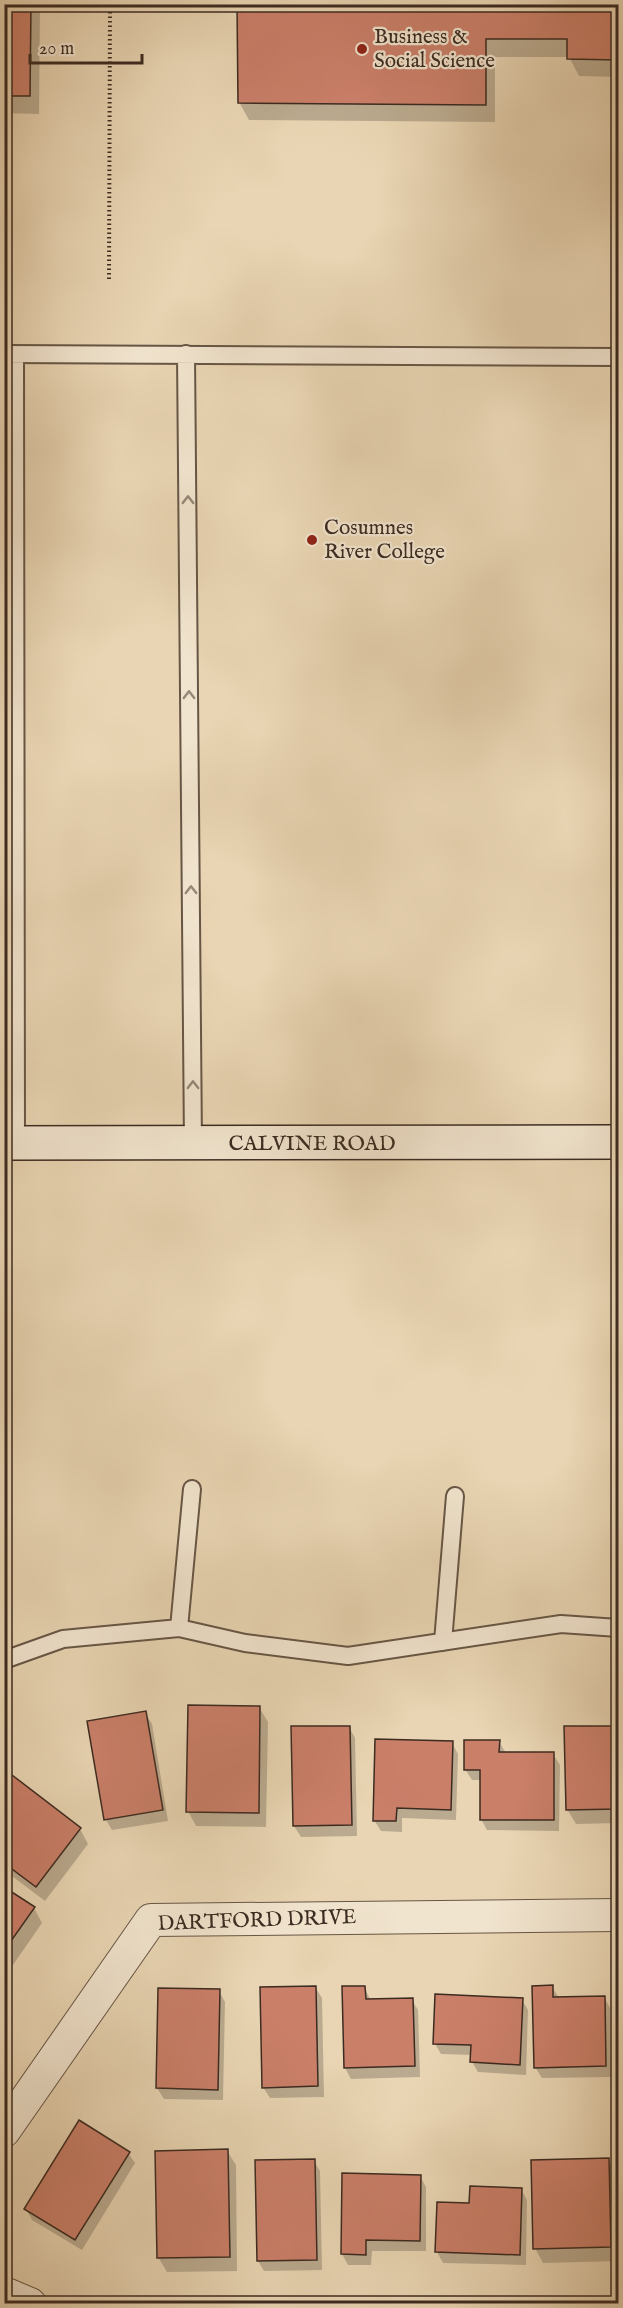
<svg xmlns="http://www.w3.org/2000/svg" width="623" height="2308" viewBox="0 0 623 2308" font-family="'IM FELL English',serif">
<rect width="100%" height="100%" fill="#e9d5b3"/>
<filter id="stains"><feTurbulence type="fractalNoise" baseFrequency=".00333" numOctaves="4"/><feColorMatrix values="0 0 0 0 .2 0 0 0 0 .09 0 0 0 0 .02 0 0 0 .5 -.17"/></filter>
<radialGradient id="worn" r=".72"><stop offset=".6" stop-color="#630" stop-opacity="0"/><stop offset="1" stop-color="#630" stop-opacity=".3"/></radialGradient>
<!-- shadow -->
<path fill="#0003" d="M4 4H40L39 114 4 113Z
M214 4H618V77L579 76 569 57H495V122L249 120 239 102V6Z
M259 1707 268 1722 266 1827 196 1826 188 1811Z
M145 1713 152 1724 168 1821 112 1830 106 1820Z
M349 1727 355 1738 357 1836 301 1837 294 1826 292 1728Z
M618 1727V1823L576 1824 567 1809 566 1728Z
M499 1742 506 1753 553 1754 560 1765 559 1831 487 1830 481 1819V1780H472L465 1769Z
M452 1743 458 1754 456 1820 402 1818V1832L381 1831 374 1820Z
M4 1788 80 1829 88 1844 45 1901 4 1870Z
M4 1889 34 1908 42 1923 4 1978Z
M315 1987 322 1998 324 2097 270 2098 263 2087Z
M364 1987 371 2001 412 2000 418 2010 420 2077 351 2079 345 2068Z
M552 1987 559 1998 604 1997 610 2008 611 2077 542 2078 535 2067Z
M219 1991 225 2002 223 2100 164 2099 157 2088Z
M522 2000 528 2010 526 2075 478 2072 472 2062V2055L441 2054 435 2044Z
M227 2151 236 2165 237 2271 167 2272 158 2257Z
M128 2153 135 2163 82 2250 32 2220 26 2209Z
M608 2160 616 2175 618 2261 543 2263 535 2248Z
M314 2161 320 2171 322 2270 264 2271 258 2261Z
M420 2176 426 2187V2251H372L371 2265H348L342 2254Z
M521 2189 527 2200 526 2265 443 2263 437 2252 471 2205Z"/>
<!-- building -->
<path fill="#ca7f69" stroke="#3c2b21" stroke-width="1.5" d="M4 4H31L30 96H4Z
M237 4H618V60L567 59V39H486V105L238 103Z
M188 1705 260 1706 259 1813 186 1812Z
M146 1711 163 1810 104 1820 87 1721Z
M291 1726H350L352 1825 293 1826Z
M564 1726H618V1809L566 1810Z
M375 1739 453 1741 451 1810 397 1808 396 1821H373Z
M464 1740H500L499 1752H554V1820H480V1770H464Z
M12 1775 81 1828 36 1887 4 1863V1785Z
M4 1887 35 1907 4 1951Z
M553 1985V1997L605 1996 606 2066 534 2068 532 1986Z
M316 1986 318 2086 262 2088 260 1987Z
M342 1986H365L366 1999 413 1998 415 2066 344 2068Z
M158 1988 220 1989 218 2090 156 2088Z
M435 1994 523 1998 520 2065 470 2062 471 2045 433 2044Z
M79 2120 130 2152 75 2240 24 2209Z
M228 2149 230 2257 157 2258 155 2151Z
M609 2158 611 2247 533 2249 531 2160Z
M315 2159 317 2260 257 2261 255 2160Z
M342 2173 421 2175 420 2241 366 2240V2255L341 2254Z
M470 2186 522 2188 520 2255 435 2252 437 2202 469 2203Z"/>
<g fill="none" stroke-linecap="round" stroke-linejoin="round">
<!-- lane casing -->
<g stroke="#675646" stroke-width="20">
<path id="lane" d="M4 354 618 357
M15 354 16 1143
M186 354 193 1144
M179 1628 192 1489
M443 1642 455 1496
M4 1660 63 1639 179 1628 245 1643 348 1656 561 1624 618 1628"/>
</g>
<!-- street casing -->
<g stroke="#675646" stroke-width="34">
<path id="street" d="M4 2131 151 1920 618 1915
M4 2293 30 2304"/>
</g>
<!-- secondary casing -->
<g stroke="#3c2b21" stroke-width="36">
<path id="secondary" d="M4 1143 618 1142"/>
</g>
<!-- path -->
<path stroke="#3c2b21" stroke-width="4" stroke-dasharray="1.5 3" stroke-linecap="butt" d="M109 279 110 4"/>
<!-- lane -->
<use href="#lane" stroke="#f1e4ce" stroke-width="16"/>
<!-- street -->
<use href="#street" stroke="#f1e4ce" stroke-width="32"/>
<!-- secondary -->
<use href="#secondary" stroke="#f1e4ce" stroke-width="33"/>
</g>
<!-- one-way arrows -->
<defs><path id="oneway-chevron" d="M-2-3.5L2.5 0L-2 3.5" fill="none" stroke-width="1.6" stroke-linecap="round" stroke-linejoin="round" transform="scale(1.5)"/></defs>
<g stroke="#968878">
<use href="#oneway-chevron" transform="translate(188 500) rotate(-90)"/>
<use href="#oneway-chevron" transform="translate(189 695) rotate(-90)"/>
<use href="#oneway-chevron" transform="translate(191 890) rotate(-90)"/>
<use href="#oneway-chevron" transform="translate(193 1085) rotate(-90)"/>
</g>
<!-- markers -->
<g fill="#8f2418" stroke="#f1e4ce" stroke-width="2">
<circle cx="362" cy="49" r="6"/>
<circle cx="312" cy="540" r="6"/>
</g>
<g text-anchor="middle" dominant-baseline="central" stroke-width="4.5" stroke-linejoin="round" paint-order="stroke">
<!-- poi labels -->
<g font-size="21" fill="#3c2b21" stroke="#f1e4ce" text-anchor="start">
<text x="374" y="37">Business &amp;<tspan x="374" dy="24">Social Science</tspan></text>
<text x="324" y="528">Cosumnes<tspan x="324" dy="24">River College</tspan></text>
</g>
<!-- street labels -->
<g font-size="21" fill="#3c2b21" stroke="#f1e4ce">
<text x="312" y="1144">CALVINE ROAD</text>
<text transform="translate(257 1921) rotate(-2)">DARTFORD DRIVE</text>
</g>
</g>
<!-- margin -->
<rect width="623" height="2308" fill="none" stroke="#e9d5b3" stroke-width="24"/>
<rect x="6" y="6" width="611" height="2296" fill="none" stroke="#3c2b21" stroke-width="3"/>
<rect x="12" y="12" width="599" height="2284" fill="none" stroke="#3c2b21" stroke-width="1.5"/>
<!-- scale -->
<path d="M30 54v9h112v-9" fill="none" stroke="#3c2b21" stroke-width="3"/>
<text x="39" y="54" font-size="18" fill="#3c2b21" stroke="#f1e4ce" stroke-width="4.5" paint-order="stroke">20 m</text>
<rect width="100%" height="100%" filter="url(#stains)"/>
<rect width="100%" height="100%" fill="url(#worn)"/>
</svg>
